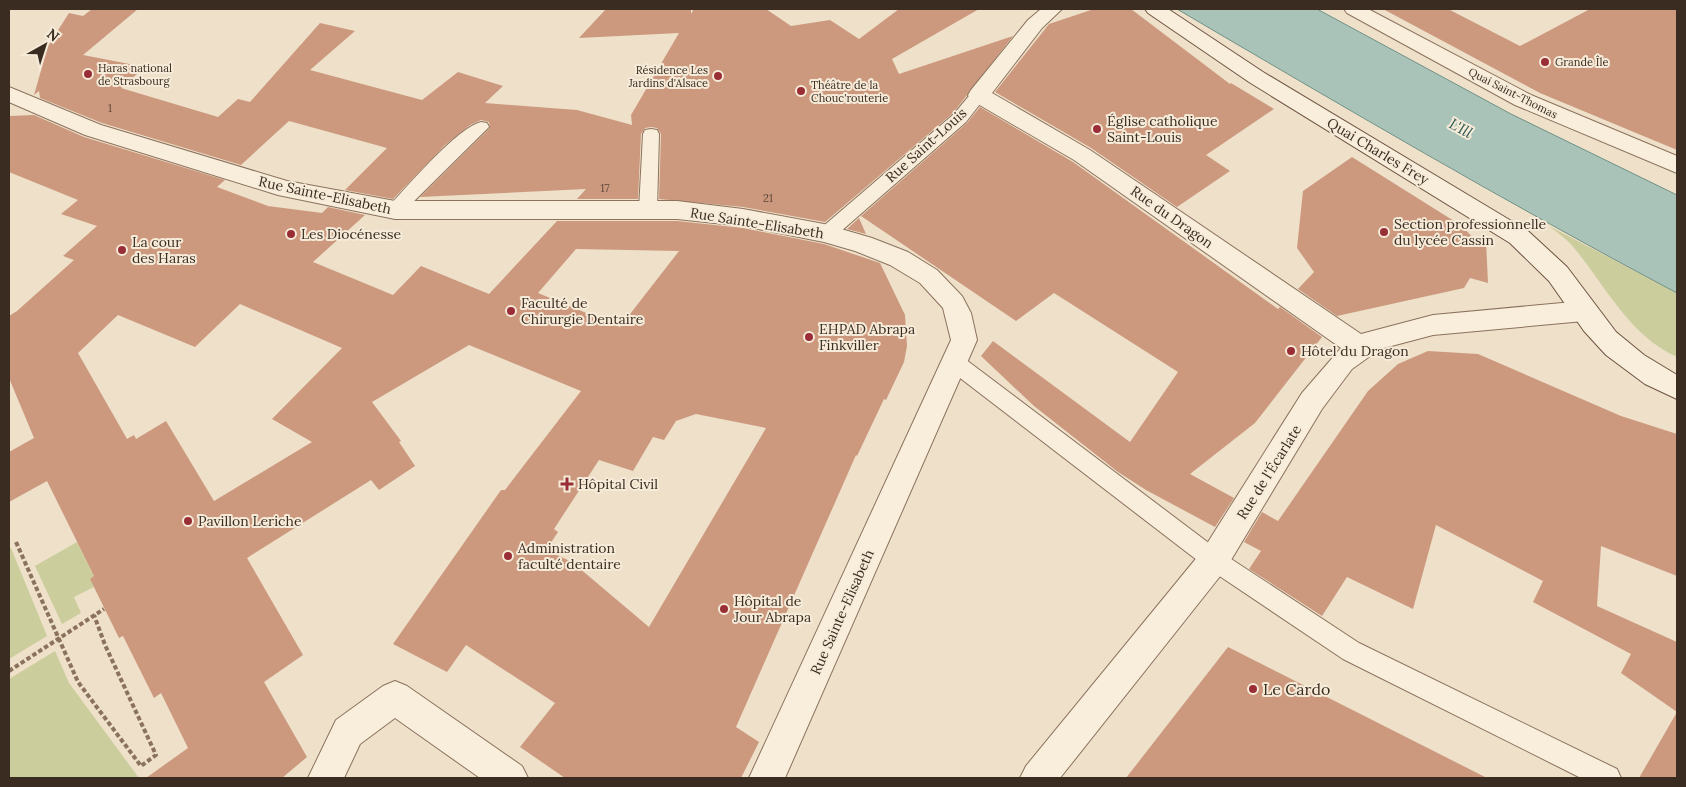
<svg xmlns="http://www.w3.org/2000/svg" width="1686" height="787" viewBox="0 0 1686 787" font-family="Lora,serif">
<rect width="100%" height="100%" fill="#eee0c9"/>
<!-- green -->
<path fill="#cbcd9c" d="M1549 226 1677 293V357C1629 335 1607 288 1575 249 1568 240 1558 233 1549 226Z
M77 542 94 576 90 579 94 587 74 597 81 613 62 624 35 566Z
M11 548 47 636 9 659V549Z
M55 651 69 683 139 778H9V679Z"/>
<!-- water -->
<path fill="#a9c3b9" stroke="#709186" d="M1177 9H1317L1511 114 1677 195V293C1507 203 1342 106 1177 9Z"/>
<!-- building -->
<path fill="#cc997f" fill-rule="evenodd" d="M92 9H138L83 55 145 67 121 88 218 117 238 99 250 102 320 23 355 31 310 70 422 100 458 72 503 86 485 103 577 110 632 125 631 115 679 33 579 38 606 9H691V14L694 9H766L791 26 830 20 859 39 899 9H979L892 59 899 74 1013 36 953 113 825 222 743 207 659 199 661 134 657 128 651 127 645 128 641 134 638 199H577L586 189 420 197 490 128 489 122 481 120 470 125 445 145 393 199 345 190 387 148 289 121 241 165 102 123 40 98 39 91 34 95 48 46 69 13 83 16Z
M1094 9H1131L1230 84 1231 83 1274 109 1206 155 1230 171 1177 207 1091 148 995 92 1049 24Z
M1383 9H1448L1520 46 1590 9H1677V150L1540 93Z
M980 107 1073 162 1278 309 1280 307 1322 337 1255 423 1190 474 1234 498 1215 527 1146 490 1118 472 1034 406 981 356 993 341 1130 442 1178 372 1054 293 1016 321 861 216 967 123Z
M34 115 84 137 225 180 217 187 268 206 322 213 328 207 365 215 313 262 393 295 421 266 489 294 557 221H677L743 228 824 244 880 263 905 315 907 346 904 362 886 400 884 399 857 456 856 455 736 727 759 742 741 778H565L520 747 555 703 466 645 447 672 393 644 501 490H505L581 391 469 345 372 402 401 441 399 442 415 466 379 490 371 480 247 558 303 655 264 682 307 757 282 778H146L188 748 161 693 154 698 123 636 119 638 90 579 94 576 47 481 9 502V452L34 438 9 378V316L17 311 74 260 63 256 97 226 61 214 78 200 9 172V116ZM576 249 679 251 620 327 538 293ZM240 304 342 348 272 419 312 442 214 501 166 421 136 439 134 435 127 439 78 353 118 315 195 347ZM696 414 766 428 649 627 572 562 546 550 558 532 554 529 599 460 633 471 653 437 664 440 676 421Z
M1352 157 1462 226 1474 239 1486 241 1488 283 1470 278 1464 288 1337 316 1298 289 1314 272 1297 248 1303 191Z
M859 218 866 234 847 229Z
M1428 351 1478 354 1621 416 1677 434V576L1601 546 1597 606 1677 642V712L1621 673 1631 654 1533 602 1543 581 1436 525 1413 609 1347 577 1322 616 1249 569 1261 551 1244 542 1262 512 1278 521 1368 391 1398 364Z
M1228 647 1487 778H1126Z
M1677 712V778H1639Z"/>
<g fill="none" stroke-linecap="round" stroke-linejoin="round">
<!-- lane casing -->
<g stroke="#8b725d" stroke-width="2">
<path id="lane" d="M979 90 985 91 987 95 966 122 832 239 826 240 820 239 817 234 820 229 954 114 973 91Z
M481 122 487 123 489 127 401 214 395 216 389 214 386 210 389 206C408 186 457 128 481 122Z
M651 129 657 130 659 134 657 210 654 214 648 216 642 214 639 210 643 134 645 130Z
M954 354 961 356 1222 553 1359 643 1617 769 1621 778H1581L1343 659 1206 567 947 368 944 362 947 356Z"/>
</g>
<!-- street casing -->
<g stroke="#8b725d" stroke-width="2">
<path id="street" d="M1041 9H1062L1042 28 992 93 1090 150 1361 334 1433 315 1584 301 1593 304 1597 311 1593 318 1584 321 1433 335 1380 349 1352 369 1322 409 1225 570 1060 778H1020L1026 766 1203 550 1302 393 1341 348 1074 160 971 100 968 95 971 90 1028 20Z
M1344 9H1368L1531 95 1677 156V173L1515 105 1347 13Z
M9 87 101 125 287 181 395 201H677L743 209 824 224 872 238 908 252 937 270 962 296 971 313 977 340 785 778H749L951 340 943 308 920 283 890 265 855 251 824 242 743 226 677 219H395L278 195 85 135 9 102Z
M395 681 407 686 522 766 528 778H480L395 718 360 744 344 778H308L336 720 383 686Z"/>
</g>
<!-- secondary casing -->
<g stroke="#6d5340" stroke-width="2">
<path id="secondary" d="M1145 9H1168L1263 72 1528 231 1567 267 1616 332 1644 355 1677 375V399L1645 384 1606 355 1584 331 1549 281 1510 243 1249 82 1148 13Z"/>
</g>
<!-- path -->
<path stroke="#8b725d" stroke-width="4" stroke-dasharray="4.5 2.5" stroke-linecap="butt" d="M16 542 78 682 141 766 156 755 105 645 94 615
M9 671 104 609"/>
<!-- lane -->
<use href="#lane" fill="#f9eedc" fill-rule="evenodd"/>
<!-- street -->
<use href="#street" fill="#f9eedc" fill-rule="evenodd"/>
<!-- secondary -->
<use href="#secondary" fill="#f9eedc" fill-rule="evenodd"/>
</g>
<!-- markers -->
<g fill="#992e37" stroke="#f6ebd8" stroke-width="2">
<circle cx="1545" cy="62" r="5"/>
<circle cx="88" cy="74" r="5"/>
<circle cx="718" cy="76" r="5"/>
<circle cx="801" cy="91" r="5"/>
<circle cx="1097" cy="129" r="5"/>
<circle cx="1384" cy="232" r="5"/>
<circle cx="291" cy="234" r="5"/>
<circle cx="122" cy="250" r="5"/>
<circle cx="511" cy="311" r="5"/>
<circle cx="809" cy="337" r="5"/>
<circle cx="1291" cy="351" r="5"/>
<path d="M564.5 476.5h5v5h5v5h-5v5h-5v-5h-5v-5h5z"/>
<circle cx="188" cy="521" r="5"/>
<circle cx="508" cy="556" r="5"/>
<circle cx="724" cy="609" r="5"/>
<circle cx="1253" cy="689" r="5"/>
</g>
<g text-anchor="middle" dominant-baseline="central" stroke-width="4" stroke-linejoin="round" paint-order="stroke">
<!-- far-poi labels -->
<g font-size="11" fill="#3b2c21" stroke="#f6ebd8" text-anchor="start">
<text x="1555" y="62">Grande Île</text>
<text x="98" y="68">Haras national<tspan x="98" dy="13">de Strasbourg</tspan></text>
<text x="708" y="70" text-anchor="end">Résidence Les<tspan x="708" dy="13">Jardins d'Alsace</tspan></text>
<text x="811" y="85">Théâtre de la<tspan x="811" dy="13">Chouc'routerie</tspan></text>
</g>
<!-- far-street labels -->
<g font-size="11" fill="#3b2c21" stroke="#f6ebd8">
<text transform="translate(1513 93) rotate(27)">Quai Saint-Thomas</text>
</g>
<!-- number labels -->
<g font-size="11" fill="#5f4738">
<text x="110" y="108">1</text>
<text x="605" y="188">17</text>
<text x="768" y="198">21</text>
</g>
<!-- poi labels -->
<g font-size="14" fill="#3b2c21" stroke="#f6ebd8" text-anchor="start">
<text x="1107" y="121">Église catholique<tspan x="1107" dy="16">Saint-Louis</tspan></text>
<text x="1394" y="224">Section professionnelle<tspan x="1394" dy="16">du lycée Cassin</tspan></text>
<text x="301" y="234">Les Diocénesse</text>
<text x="132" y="242">La cour<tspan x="132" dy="16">des Haras</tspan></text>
<text x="521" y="303">Faculté de<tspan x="521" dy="16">Chirurgie Dentaire</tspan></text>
<text x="819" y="329">EHPAD Abrapa<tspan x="819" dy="16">Finkviller</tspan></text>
<text x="1301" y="351">Hôtel du Dragon</text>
<text x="578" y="484">Hôpital Civil</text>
<text x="198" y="521">Pavillon Leriche</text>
<text x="518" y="548">Administration<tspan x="518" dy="16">faculté dentaire</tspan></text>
<text x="734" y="601">Hôpital de<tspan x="734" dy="16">Jour Abrapa</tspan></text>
</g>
<!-- street labels -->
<g font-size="14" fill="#3b2c21" stroke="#f6ebd8">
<text transform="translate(926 145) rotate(-42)">Rue Saint-Louis</text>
<text transform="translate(1378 151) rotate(31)">Quai Charles Frey</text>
<text transform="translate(325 195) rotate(12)">Rue Sainte-Elisabeth</text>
<text transform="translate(1172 217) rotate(35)">Rue du Dragon</text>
<text transform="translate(757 223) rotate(9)">Rue Sainte-Elisabeth</text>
<text transform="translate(1269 472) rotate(-58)">Rue de l'Écarlate</text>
<text transform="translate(842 612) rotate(-66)">Rue Sainte-Elisabeth</text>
</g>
<!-- water labels -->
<g font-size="15" font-style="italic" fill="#305b55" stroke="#f6ebd8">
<text transform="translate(1461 128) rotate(29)">L'Ill</text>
</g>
<!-- near-poi labels -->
<g font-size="16" fill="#3b2c21" stroke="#f6ebd8" text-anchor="start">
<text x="1263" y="689">Le Cardo</text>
</g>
</g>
<!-- border -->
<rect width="1686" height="787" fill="none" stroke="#3b2c21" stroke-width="20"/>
<!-- north arrow -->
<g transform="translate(45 45) rotate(39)" stroke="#f6ebd8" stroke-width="4" paint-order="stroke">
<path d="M0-4L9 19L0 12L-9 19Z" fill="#3b2c21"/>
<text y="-8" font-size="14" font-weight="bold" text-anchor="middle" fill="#3b2c21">N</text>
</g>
</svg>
